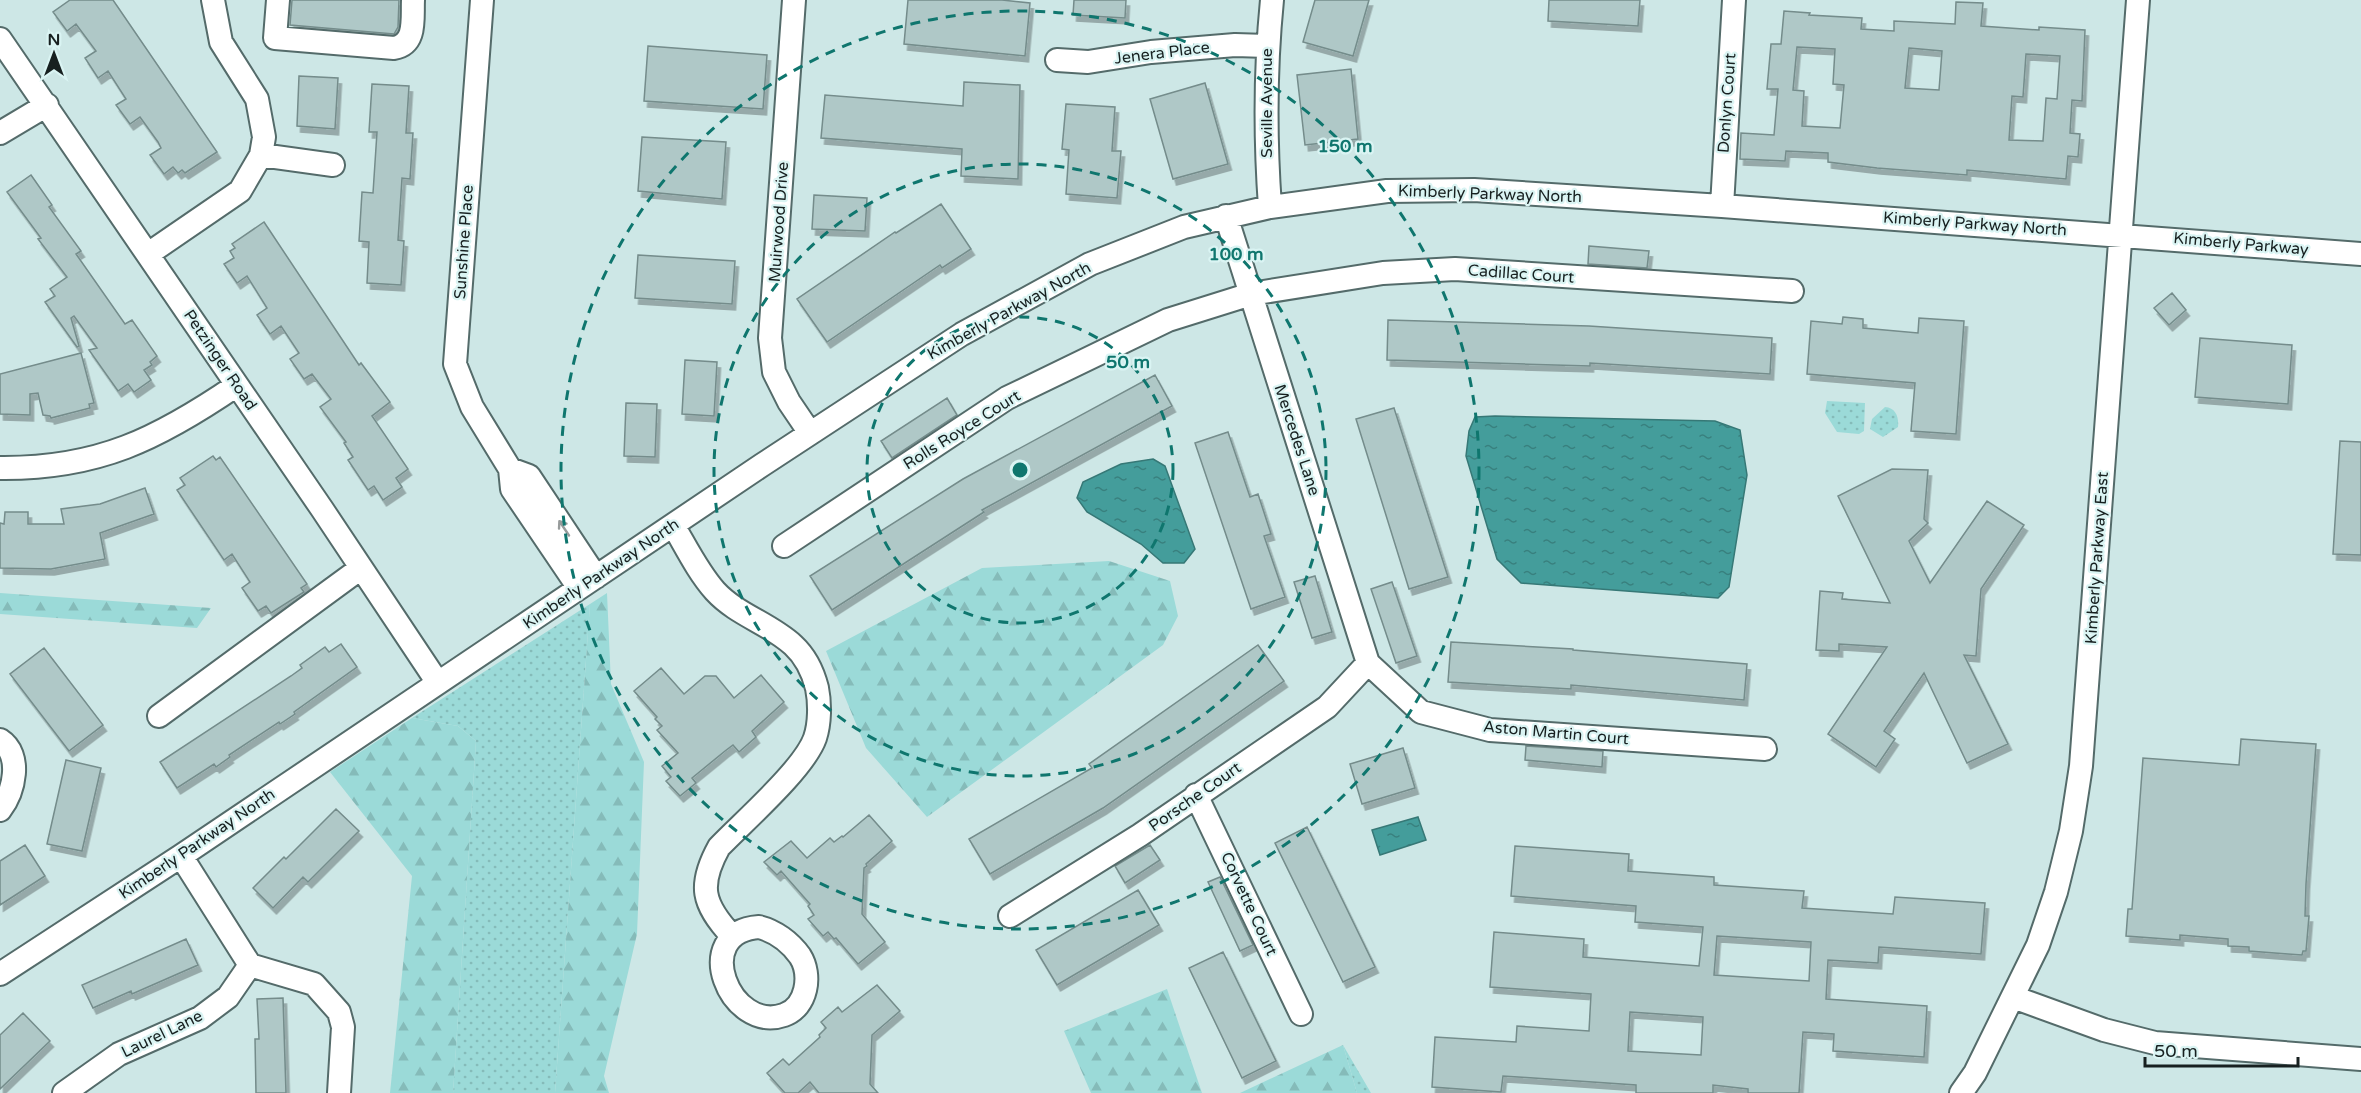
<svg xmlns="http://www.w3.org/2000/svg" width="2361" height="1093" viewBox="0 0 2361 1093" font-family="'Varela Round',sans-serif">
<defs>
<pattern id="green-dots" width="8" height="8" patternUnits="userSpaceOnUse" patternTransform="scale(1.5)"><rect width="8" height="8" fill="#9bdad8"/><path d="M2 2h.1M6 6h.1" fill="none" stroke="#85bbb9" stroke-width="1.8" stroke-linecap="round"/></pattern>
<pattern id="forest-firs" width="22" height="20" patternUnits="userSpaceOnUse" patternTransform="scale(1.5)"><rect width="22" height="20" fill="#9bdad8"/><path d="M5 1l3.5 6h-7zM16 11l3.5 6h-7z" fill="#85bbb9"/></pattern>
<pattern id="water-ripples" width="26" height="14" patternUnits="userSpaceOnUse" patternTransform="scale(1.5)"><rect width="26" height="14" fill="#449d9b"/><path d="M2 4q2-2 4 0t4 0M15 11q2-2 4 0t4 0" fill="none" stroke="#38807e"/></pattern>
<filter id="shadow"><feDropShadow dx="3.5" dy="6" stdDeviation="0" flood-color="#0004"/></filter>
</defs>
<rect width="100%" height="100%" fill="#cde7e6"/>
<!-- green -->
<path fill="url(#green-dots)" d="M1827 401 1865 403 1864 431 1859 434 1837 432 1825 413Z
M1885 407C1896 408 1899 417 1898 427L1883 437 1870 429 1872 419Z
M590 604 555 1093H453L476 741 458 726 412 718Z
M1343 1045 1371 1093H1357Z"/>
<!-- forest -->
<path fill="url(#forest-firs)" d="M1109 561 1170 581 1178 616 1163 645 927 817 866 748 826 651 982 568Z
M0 593 211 608 197 628 0 614Z
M607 593 611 684 644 762 637 934 604 1076 609 1093H555L590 604Z
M412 718 458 726 476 741 453 1093H390L412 876 330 772Z
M1167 989 1202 1093H1091L1064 1031Z
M1343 1045 1357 1093H1240Z"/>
<!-- water -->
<path fill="url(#water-ripples)" stroke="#367876" stroke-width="1.5" d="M1495 416 1715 421 1740 430 1747 475 1729 587 1718 598 1521 583 1497 559 1466 456 1469 431 1475 417Z
M1153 459 1165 466 1195 549 1184 563H1163L1141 544 1087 512 1077 498 1083 482 1121 464Z
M1418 817 1426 840 1380 855 1372 830Z"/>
<!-- building -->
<path fill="#afc8c7" stroke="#748c8b" stroke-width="1.5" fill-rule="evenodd" filter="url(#shadow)" d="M70 0H113L217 152 185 173 182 170 178 173 173 167 164 174 150 155 161 148 158 142 140 117 130 124 116 105 126 99 108 71 98 78 85 58 96 51 76 24 67 31 53 12Z
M292 0H399L398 27 394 34 290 25Z
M908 0H1002L1030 3 1025 56 904 44Z
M1074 0H1126L1125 18 1073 15Z
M1315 0H1369L1353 56 1303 42Z
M1549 0H1640L1638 26 1548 21Z
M1956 2 1983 3 1981 26 2039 30V27L2085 30 2082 101 2072 100 2070 133 2080 134 2078 157 2068 156 2066 179 1967 170V175L1877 168 1828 162V153L1786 151 1785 161 1740 159 1741 133 1774 135 1778 89H1767L1771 44H1781L1784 11 1810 13 1809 15 1862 18 1861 29 1894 31V21L1955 24ZM1797 47 1835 49 1833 84 1844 85 1840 128 1802 126 1804 91 1793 90ZM1909 48 1942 51 1939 90 1905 88ZM2026 54 2060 56 2057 99 2046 98 2043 141 2009 140 2012 96 2023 97Z
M648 46 767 55 763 109 644 101Z
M1351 69 1358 139 1305 145 1297 75Z
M299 76 338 78 335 129 297 126Z
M964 82 1020 85 1018 179 961 176 962 149 821 138 825 95 963 106Z
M1205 83 1228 164 1173 179 1150 99Z
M372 84 409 86 406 133H413L410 179 402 178 398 240 404 241 401 285 367 283 369 242 359 241 362 192 373 193 377 132H369Z
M1066 104 1115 107 1112 151H1121L1117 198 1066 194 1069 150 1062 149Z
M642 137 726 142 722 199 638 191Z
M31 175 52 205 49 207 81 251 76 254 125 324 132 320 157 356 150 362 152 365 144 370 151 380 134 392 128 384 118 391 89 350 97 348 74 316 71 318 79 346 77 347 45 302 55 296 50 289 67 277 38 239 41 238 7 192Z
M814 195 867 198 865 231 812 229Z
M941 204 971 249 942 268 940 265 827 342 797 299 895 232 896 233Z
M264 222 359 365 361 363 390 402 372 416 408 469 396 478 402 487 383 500 374 486 368 490 348 460 353 457 344 443 346 442 320 407 331 399 312 374 304 379 290 359 299 353 281 326 270 334 257 315 267 308 247 276 237 283 224 264 234 258 230 251 235 248 232 244Z
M1589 246 1649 251 1647 268 1588 264Z
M638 255 735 261 732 304 635 298Z
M2172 293 2186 310 2169 325 2154 308Z
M1843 317 1863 319V328L1918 333 1919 318 1964 321 1956 434 1911 431 1915 383 1807 374 1811 321 1842 324Z
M1388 320 1589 326 1772 338 1770 374 1590 363V366L1387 360Z
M2200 338 2292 345 2288 404 2195 397Z
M81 353 94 403 89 404 90 408 51 418 50 416 43 415 38 393 30 394V415L0 414V374Z
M685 360 717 362 714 416 682 414Z
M1155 375 1172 406 982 510 984 512 832 610 810 576 963 479Z
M947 398 957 415 892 458 881 441Z
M626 403 657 404 655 457 624 456Z
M1394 408 1448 577 1409 589 1356 419Z
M1228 432 1250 497 1258 494 1271 534 1264 536 1285 597 1251 609 1195 443Z
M2340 441 2361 442V555L2333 554Z
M213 456 216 460 220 457 307 584 301 588 304 592 271 613 266 606 258 611 242 588 250 582 232 554 224 560 177 490 185 485 180 478Z
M1892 469 1928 470 1924 519 1928 523 1909 541 1930 583 1987 501 2024 525 1981 589 1976 656 1964 655 2008 744 1967 763 1924 673 1884 731 1895 739 1876 767 1828 734 1887 647 1839 644V651L1816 650 1820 591 1843 593 1842 599 1890 603 1838 496Z
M145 488 154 514 100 533 105 559 51 569 0 568V523L4 524 5 512H28V524H64L61 509 100 504Z
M1315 576 1332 632 1312 638 1294 582Z
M1392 582 1417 656 1396 663 1371 589Z
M1451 642 1573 649V650L1747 664 1744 700 1571 685V689L1448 682Z
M341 644 357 667 294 712 295 714 280 724 279 722 229 755 230 757 216 767 214 764 177 788 160 762 291 676 302 668 300 665 325 647 329 652Z
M1258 645 1284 681 1103 808 990 874 969 839 1092 768 1089 764Z
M44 648 103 725 69 751 10 674Z
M661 668 684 694 705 676H716L734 698 761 675 784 702 752 731 756 737 739 752 733 745 725 751 692 778 696 783 680 796 666 781 671 777 662 766 678 753 657 730 662 726 655 719 657 717 634 691Z
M2241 739 2316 744 2306 884 2305 916H2309L2306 951H2303L2302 955 2249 951V947L2228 946V939L2180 935V940L2126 936 2128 909H2132L2143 758 2239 765Z
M1526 746 1603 751 1602 767 1525 760Z
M1403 748 1415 788 1362 804 1350 764Z
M66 760 101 768 82 851 47 844Z
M336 809 359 831 308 882 303 877 273 908 253 888 284 857 286 859Z
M869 815 892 841 866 864 867 866 864 868 862 914 885 942 858 964 836 938 834 939 828 932 823 936 808 919 814 915 808 906 810 904 781 871 777 875 764 862 791 841 807 858 830 838 834 842 842 836 843 837Z
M1307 827 1375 967 1343 982 1275 843Z
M25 845 45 876 0 905V861Z
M1150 845 1160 860 1125 883 1115 866Z
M1515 846 1629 854 1628 871 1714 877V885L1804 891 1802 908 1893 914 1895 897 1985 903 1981 954 1879 947 1878 963 1828 960 1826 999 1927 1006 1924 1057 1833 1051 1834 1034 1803 1032 1799 1093H1748V1089L1713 1085V1093H1636V1085L1503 1076 1501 1092 1432 1087 1435 1037 1516 1042 1517 1026 1589 1031 1591 994 1490 987 1494 932 1584 939 1583 957 1699 966 1703 927 1635 922 1636 906 1511 896ZM1717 936 1811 942 1809 981 1714 975ZM1630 1012 1703 1017 1701 1055 1628 1051Z
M1220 877 1253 945 1240 951 1208 882Z
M1138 890 1159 925 1057 985 1036 950Z
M186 939 198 965 132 994 131 991 93 1008 82 985Z
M1223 952 1276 1061 1242 1078 1189 968Z
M877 985 900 1011 872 1035 870 1084 878 1093H819L810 1082 798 1093H785L767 1073 783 1059 789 1065 820 1037 819 1035 826 1028 821 1022 838 1007 842 1012Z
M283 998 286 1093H256L255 1039H259L257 999Z
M23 1013 50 1041 0 1089V1035Z"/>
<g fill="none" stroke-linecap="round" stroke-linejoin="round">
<!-- minor casing -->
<g stroke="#546b6a" stroke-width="26">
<path id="minor" d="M213 0 221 42 257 99 264 137 261 155
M278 0 275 38 394 48C417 44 412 18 413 0
M482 0 455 364 472 407 510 469 512 489 579 588
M794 0 770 338 774 372 789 402 810 433
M0 39 322 509 438 683
M1057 60 1088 62 1151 52 1235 45 1267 46
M0 133 47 105
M1722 206 1734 0
M1270 207C1265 137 1265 70 1272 0
M1226 216 1368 663 1421 712 1490 730 1765 749
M148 254 240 191 261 155 333 165
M0 468C98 469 158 439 237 385
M510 469 529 476 596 577
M673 525C686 547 698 572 715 591 737 615 769 623 793 645 805 656 813 672 817 688 820 703 820 723 815 738 804 769 744 821 719 847 698 885 702 904 732 936
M784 546 1007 398 1168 320 1251 294 1383 273 1455 269 1792 291
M159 716 361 568
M0 740C23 755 14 792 0 810
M1196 795 1301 1014
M181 856 250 965 314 984 339 1012 343 1027 339 1093
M1010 916 1140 835 1327 707 1368 663
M759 927C775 931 790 942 800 956 812 975 807 1007 784 1015 730 1034 689 932 759 927Z
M0 974 181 856 762 465 962 334 1090 264 1184 227 1270 207 1387 191 1474 190 1722 206 2361 254
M2013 997 2104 1030 2155 1043 2361 1059
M64 1093 119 1054 200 1018 228 997 250 965
M1961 1093 1975 1073 2038 945 2056 892 2071 831 2081 766 2138 0"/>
</g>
<!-- minor -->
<use href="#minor" stroke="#fff" stroke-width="22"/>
</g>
<!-- one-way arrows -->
<defs><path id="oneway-shaft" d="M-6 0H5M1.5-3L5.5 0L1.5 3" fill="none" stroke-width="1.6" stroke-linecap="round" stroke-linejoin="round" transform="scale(1.5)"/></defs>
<use stroke="#979b9b" href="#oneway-shaft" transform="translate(564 528) rotate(-124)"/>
<!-- distance rings -->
<g fill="none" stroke="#0f766e" stroke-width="3" stroke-dasharray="10 8">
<circle cx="1020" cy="470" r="153"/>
<circle cx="1020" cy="470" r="306"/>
<circle cx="1020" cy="470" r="459"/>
</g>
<g text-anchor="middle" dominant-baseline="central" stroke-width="4.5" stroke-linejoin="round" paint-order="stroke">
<!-- street labels -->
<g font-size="16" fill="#172020" stroke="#daf4f3">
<text transform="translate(1162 53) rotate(-7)">Jenera Place</text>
<text transform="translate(1267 103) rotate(-90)">Seville Avenue</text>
<text transform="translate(1727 103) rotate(-86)">Donlyn Court</text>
<text transform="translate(1490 194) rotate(2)">Kimberly Parkway North</text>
<text transform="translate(779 222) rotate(-86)">Muirwood Drive</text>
<text transform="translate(1975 224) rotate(4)">Kimberly Parkway North</text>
<text transform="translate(464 242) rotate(-86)">Sunshine Place</text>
<text transform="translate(2241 244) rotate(5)">Kimberly Parkway</text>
<text transform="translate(1521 274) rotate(4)">Cadillac Court</text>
<text transform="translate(1009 311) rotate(-29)">Kimberly Parkway North</text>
<text transform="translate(220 360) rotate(56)">Petzinger Road</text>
<text transform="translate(962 430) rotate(-32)">Rolls Royce Court</text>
<text transform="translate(1297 440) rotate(72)">Mercedes Lane</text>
<text transform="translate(2097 558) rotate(-86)">Kimberly Parkway East</text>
<text transform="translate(601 574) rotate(-34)">Kimberly Parkway North</text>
<text transform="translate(1556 733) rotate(5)">Aston Martin Court</text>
<text transform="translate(1195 797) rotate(-35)">Porsche Court</text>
<text transform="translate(197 844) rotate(-34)">Kimberly Parkway North</text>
<text transform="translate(1249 904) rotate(65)">Corvette Court</text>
<text transform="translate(162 1034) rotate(-26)">Laurel Lane</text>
</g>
</g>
<circle cx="1020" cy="470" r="9" fill="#0f766e" stroke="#daf4f3" stroke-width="3"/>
<g font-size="18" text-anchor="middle" font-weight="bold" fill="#0f766e" stroke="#daf4f3" stroke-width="4.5" stroke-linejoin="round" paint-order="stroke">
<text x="1345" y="152">150 m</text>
<text x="1236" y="260">100 m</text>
<text x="1128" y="368">50 m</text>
</g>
<!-- north arrow -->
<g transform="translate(54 54)" stroke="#daf4f3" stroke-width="4.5" paint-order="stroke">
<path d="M0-4.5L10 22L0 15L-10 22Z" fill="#172020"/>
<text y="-9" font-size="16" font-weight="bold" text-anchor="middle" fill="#172020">N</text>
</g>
<!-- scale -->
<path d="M2145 1057v9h153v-9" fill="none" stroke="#172020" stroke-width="3"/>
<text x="2154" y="1057" font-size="18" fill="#172020" stroke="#daf4f3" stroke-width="4.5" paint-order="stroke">50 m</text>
</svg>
